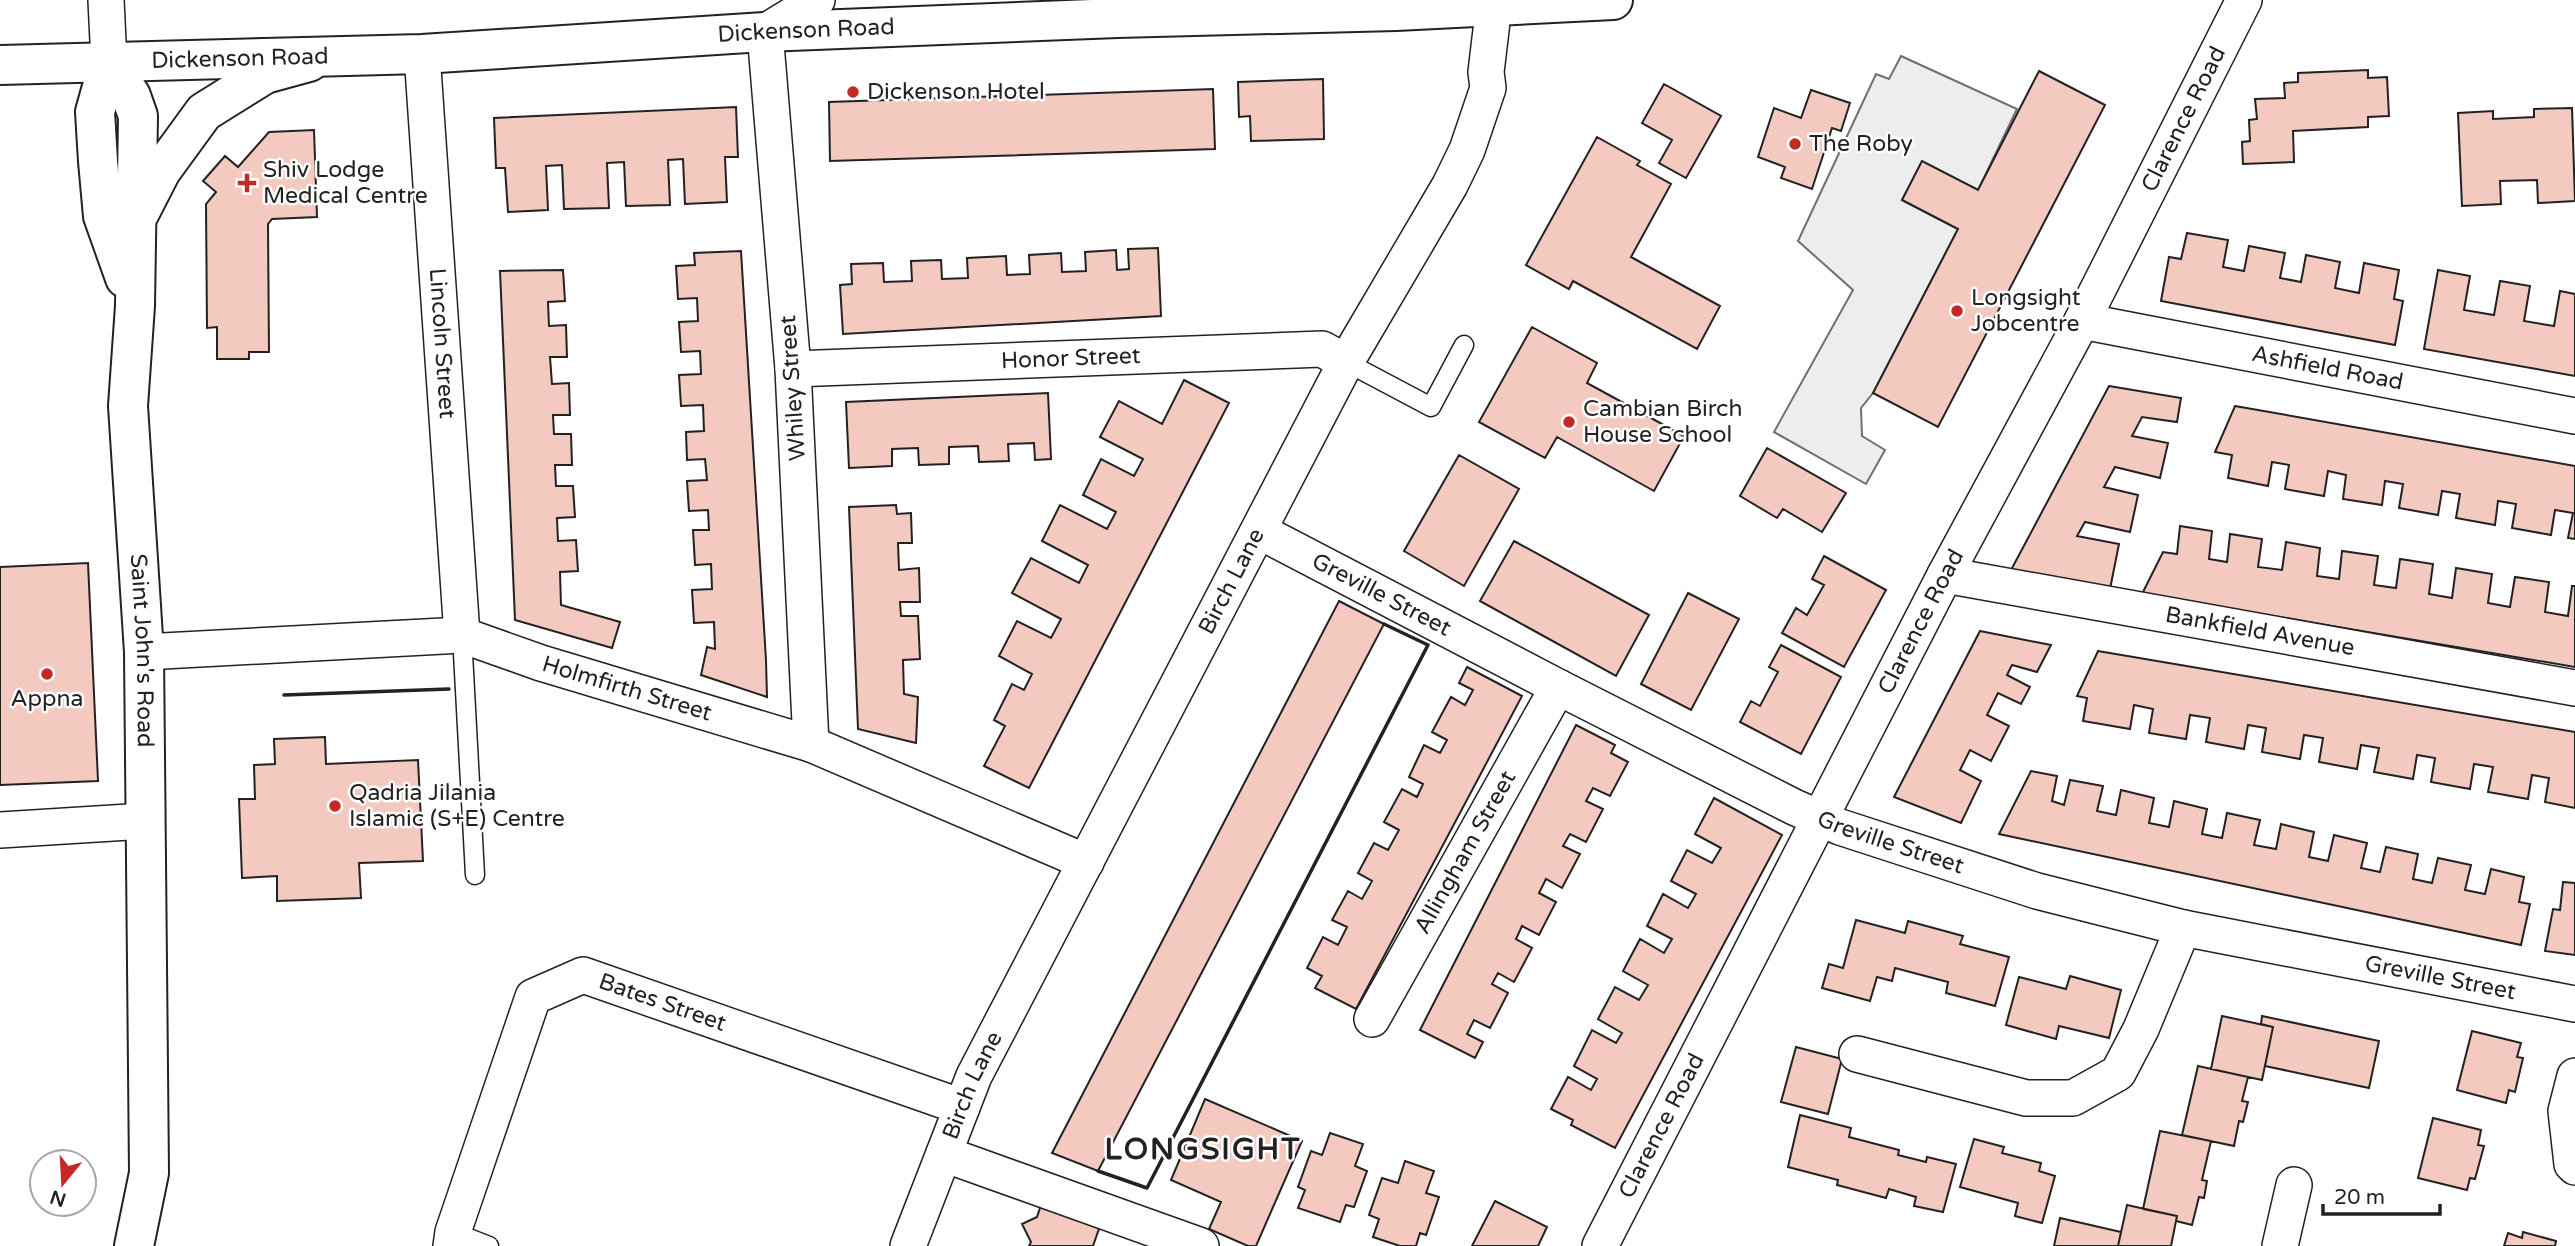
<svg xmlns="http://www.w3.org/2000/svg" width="2575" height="1246" viewBox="0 0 2575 1246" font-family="'Varela Round',sans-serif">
<rect width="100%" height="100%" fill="#fff"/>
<!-- parking -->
<path fill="#ededed" stroke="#6f6f6f" stroke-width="2" d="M1901 56 2017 109 1978 190 1922 161 1902 200 1958 229 1873 393 1861 408 1862 436 1885 450 1866 484 1774 432 1853 290 1798 241 1876 74 1889 79Z"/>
<!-- building -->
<path fill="#f3c9c0" stroke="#222" stroke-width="2" d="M2368 70V78L2387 77 2389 116 2368 117V127L2293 131 2294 162 2243 164 2242 142 2250 141 2249 120 2257 119 2255 99 2285 98 2284 83 2298 82V73Z
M2039 71 2105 105 1938 427 1873 393 1958 229 1902 200 1922 161 1978 190Z
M1323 79 1324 139 1251 141 1250 116 1239 117 1238 82Z
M1664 84 1721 116 1686 178 1659 163 1672 140 1642 123Z
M1213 89 1215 149 830 161 829 102Z
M1811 90 1850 103 1841 131 1832 128 1812 189 1781 178 1785 167 1758 157 1774 108 1801 118Z
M736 107 738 157H725L727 202 685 204 683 159 668 160 670 205 626 206 624 162 607 163 609 208 564 209 562 165 546 166 548 210 508 212 505 168H496L494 118Z
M2572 108 2575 201 2538 203 2537 180 2500 181 2501 204 2462 206 2458 113 2493 111V119L2534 117V109Z
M314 130 317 217 272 219 268 224 269 352H249V359H217V327L207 328 206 204 216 192 203 181 225 156 238 167 269 132Z
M1597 137 1640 161 1637 165 1671 184 1631 257 1720 306 1697 349 1573 281 1569 289 1526 265Z
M2187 233 2228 240 2223 267 2244 271 2249 246 2285 253 2280 278 2301 282 2306 255 2340 262 2335 288 2359 293 2364 263 2399 270 2394 299 2403 301 2395 345 2161 301 2169 257 2181 259Z
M1158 248 1161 316 843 334 840 285 852 284 851 264 883 263 884 282 912 281 911 261 941 260 942 279 968 278 967 258 1006 256 1007 275 1030 274 1029 255 1061 253 1062 272 1086 271 1085 252 1116 250 1117 270 1129 269 1128 249Z
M741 251 766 660 767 697 701 675 707 647 715 649 714 622 694 623 692 590 712 589 711 564 695 565 693 530H709L708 510 689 511 687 481 707 480 705 459 687 460 686 432 704 431 703 405 681 406 679 375 701 374 700 351 681 352 679 322 698 321 697 298 678 299 676 266 695 265 694 253Z
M563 270 565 301 548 302 549 326 566 325 567 357H550L552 384 569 383 570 415H553L554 434H571L572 465H555L556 486H573L575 517 557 518 558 541 576 540 578 571 560 572 561 605 620 622 612 648 515 620 500 271Z
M2438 270 2470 276 2464 310 2494 315 2500 281 2530 286 2524 321 2554 326 2560 291 2575 294V376L2424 349Z
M1532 327 1597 363 1587 383 1684 436 1654 491 1557 437 1545 458 1479 422Z
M1184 380 1229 403 1029 788 984 766 1005 726 994 720 1012 684 1024 690 1032 674 999 656 1017 621 1051 638 1061 619 1012 593 1031 558 1079 583 1088 565 1042 541 1060 505 1107 529 1116 512 1083 495 1101 459 1134 476 1143 459 1100 437 1119 401 1162 424Z
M2109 386 2181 398 2177 422 2142 417 2132 436 2168 443 2160 478 2115 467 2104 487 2138 495 2130 532 2085 522 2077 536 2119 544 2110 589 2011 570Z
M1048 393 1051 459 1035 460 1034 443 1008 444 1009 461 979 462 978 446 949 447V464L919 465 918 448 892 449V466L849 468 846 402Z
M2235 406 2575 466V539L2568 538 2573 513 2555 510 2551 535 2512 528 2516 504 2498 501 2495 525 2456 518 2460 494 2442 491 2438 515 2399 508 2403 484 2385 481 2382 505 2343 499 2346 475 2328 471 2324 496 2285 489 2289 465 2272 462 2268 486 2228 478 2232 455 2215 452Z
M1767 448 1846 493 1822 532 1783 509 1777 518 1740 496Z
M1459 455 1519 489 1464 586 1404 551Z
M896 505 897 514 911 513 912 543H898L899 570 919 568 920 602H900L901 616H918L920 659 903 660 904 694 918 697 916 743 858 729 849 507Z
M2180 526 2212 531 2209 559 2227 562 2230 534 2262 539 2258 567 2282 570 2286 542 2320 548 2317 576 2339 579 2342 551 2378 556 2374 585 2396 588 2400 559 2433 564 2429 594 2452 598 2456 568 2492 574 2488 603 2510 607 2515 577 2549 582 2545 612 2568 616 2572 586H2575V667L2142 594 2163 552 2177 554Z
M1514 541 1649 615 1616 676 1480 601Z
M1824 556 1886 590 1844 667 1782 633 1796 608 1807 615 1824 585 1812 579Z
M88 563 98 781 0 785V567Z
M1688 593 1739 619 1691 710 1641 684Z
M1339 601 1384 624 1098 1171 1052 1153Z
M1980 631 2051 645 2037 672 2012 665 2007 675 2030 687 2021 704 1998 693 1987 715 2009 726 1991 761 1970 750 1960 770 1981 781 1961 823 1894 797Z
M1781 645 1841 677 1801 754 1740 722 1751 701 1760 706 1778 672 1769 667Z
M2098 651 2575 732V808L2545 802 2549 778 2532 775 2528 799 2488 792 2493 767 2474 764 2470 789 2431 782 2435 758 2417 755 2413 779 2374 772 2379 748 2361 745 2357 769 2319 762 2323 738 2304 735 2300 759 2262 752 2266 728 2248 725 2244 749 2206 742 2210 718 2190 715 2186 739 2149 733 2153 709 2134 705 2130 729 2083 721 2087 698 2077 696Z
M1467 667 1522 696 1356 1009 1315 988 1322 976 1307 968 1323 937 1338 945 1347 927 1332 920 1348 891 1362 899 1372 881 1358 873 1374 843 1388 850 1399 830 1384 822 1402 789 1417 797 1423 784 1409 777 1424 745 1440 753 1447 740 1432 732 1451 697 1465 705 1473 690 1459 683Z
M1576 725 1615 745 1611 753 1628 762 1610 796 1593 788 1586 801 1603 809 1586 842 1570 834 1563 846 1580 854 1562 888 1546 879 1539 893 1556 902 1539 935 1522 926 1516 939 1532 948 1514 982 1498 973 1492 984 1508 993 1490 1028 1474 1020 1467 1034 1483 1042 1475 1058 1420 1030Z
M325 737 326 764 418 760 423 861 359 863 361 898 277 901V876L242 878 239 799H255L254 765 275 764 274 739Z
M2031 771 2057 776 2052 801 2064 805 2070 780 2103 786 2097 811 2116 815 2121 790 2154 798 2149 823 2169 827 2174 801 2207 809 2202 834 2222 838 2227 813 2260 820 2254 845 2276 849 2281 824 2314 832 2309 857 2328 861 2334 835 2367 843 2361 868 2380 872 2386 847 2418 854 2413 879 2432 883 2438 858 2471 865 2465 890 2485 894 2491 869 2524 877 2519 902 2530 904 2521 945 1999 834Z
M1714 798 1782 835 1615 1148 1571 1125 1573 1120 1551 1109 1568 1077 1591 1090 1597 1079 1574 1066 1592 1030 1616 1043 1622 1033 1598 1019 1615 987 1639 1000 1648 985 1623 971 1640 939 1664 953 1672 939 1647 926 1663 894 1688 908 1696 894 1671 881 1687 850 1712 863 1721 848 1695 834Z
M2563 882 2575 883V955L2545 951 2553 909 2560 910Z
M1856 920 1905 933 1908 921 1963 936 1960 944 2009 957 1995 1006 1946 993 1948 982 1895 968 1892 981 1877 977 1870 1001 1822 988 1829 964 1843 968Z
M2070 976 2121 990 2109 1038 2059 1026 2056 1039 2006 1025 2019 977 2066 989Z
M2222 1016 2273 1027 2262 1080 2211 1069Z
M2262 1016 2379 1041 2369 1088 2265 1066 2273 1027 2261 1024Z
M2472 1031 2521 1043 2517 1057 2523 1058 2515 1092 2509 1090 2506 1103 2457 1090Z
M1796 1047 1842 1059 1828 1114 1781 1102Z
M2198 1066 2248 1077 2242 1101 2248 1102 2243 1122 2239 1121 2234 1146 2182 1135Z
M1205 1099 1302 1141 1256 1246H1248L1209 1229 1221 1202 1171 1180Z
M1800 1115 1851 1128 1849 1137 1899 1150 1898 1155 1926 1162 1927 1157 1956 1164 1943 1212 1914 1206 1916 1197 1889 1189 1886 1198 1837 1185 1838 1180 1788 1167Z
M2433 1118 2481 1130 2478 1145 2484 1146 2475 1179 2470 1178 2467 1190 2418 1178Z
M2160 1131 2211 1141 2202 1180 2207 1181 2204 1198 2199 1197 2192 1225 2176 1221 2177 1216 2143 1209Z
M1330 1133 1363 1144 1355 1166 1367 1171 1354 1207 1346 1205 1340 1222 1298 1208 1305 1190 1298 1187 1311 1151 1322 1155Z
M1974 1139 2004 1147 2002 1153 2041 1163 2039 1171 2055 1176 2042 1223 2015 1216 2018 1203 1960 1187Z
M1405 1161 1434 1171 1426 1193 1439 1197 1426 1235 1420 1233 1416 1246H1400L1373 1237 1379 1219 1369 1215 1382 1178 1398 1183Z
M1043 1199 1102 1220 1093 1246H1029L1031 1242 1022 1224 1037 1217Z
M1495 1201 1547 1227 1538 1246H1472Z
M2127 1205 2177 1216 2171 1246H2118Z
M2060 1218 2121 1232 2118 1246H2054Z
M2523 1232 2556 1241 2555 1246H2504L2508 1233 2522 1238Z"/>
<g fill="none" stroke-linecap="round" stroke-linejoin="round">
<!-- service casing -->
<g stroke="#222" stroke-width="21">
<path id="service" d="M1346 362 1431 407 1464 345
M462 635 475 875
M453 1232 489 1246"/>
</g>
<!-- minor casing -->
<g stroke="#222" stroke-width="38">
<g id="minor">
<path d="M106 0 109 62"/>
<path id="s1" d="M422 54 462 635"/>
<path id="s2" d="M2082 321 2575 416"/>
<path id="s3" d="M793 369 1322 349 1346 362"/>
<path id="s4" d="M1259 531 1558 687 1794 807 1840 827 2037 891 2183 928 2575 1004"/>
<path id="s5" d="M1945 575 2575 688"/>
<path id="s6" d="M144 652 462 635 541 663 811 744 1086 862"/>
<path d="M811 744 793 369 765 32 817 0"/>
<path d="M0 830 145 821"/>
<path id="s7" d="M1372 1019 1558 687"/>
<path d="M1857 1054 2026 1098H2073L2118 1073 2141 1029 2183 928"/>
<path d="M2575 1076 2566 1111 2572 1164 2575 1167"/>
<path d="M944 1154 1201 1246"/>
<path id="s8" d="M451 1246 453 1232 533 997 583 975 962 1107"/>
<path id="s9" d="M908 1246 974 1076 1346 362 1450 185 1467 150 1488 88 1486 72 1494 5 1498 0"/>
<path id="s10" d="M1600 1246 1945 575 2082 321 2244 0"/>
<path d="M2280 1246 2294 1185"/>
</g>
</g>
<!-- primary casing -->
<g stroke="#222" stroke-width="42">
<g id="primary">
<path id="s11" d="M109 62 131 96 138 116 135 306 128 406 144 652 149 1173 134 1246"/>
<path d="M109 62 95 112 98 161 103 216 125 278"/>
<path d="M140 212 161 171 204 112 265 74 309 62"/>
</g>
</g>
<!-- trunk casing -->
<g stroke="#222" stroke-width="42">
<g id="trunk">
<path id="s12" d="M0 65 422 54 765 32 1117 18 1396 11 1613 0"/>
</g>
</g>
<!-- service -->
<use href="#service" stroke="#fff" stroke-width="18"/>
<!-- minor -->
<use href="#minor" stroke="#fff" stroke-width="35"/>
<!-- primary -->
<use href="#primary" stroke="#fff" stroke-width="38"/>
<!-- trunk -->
<use href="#trunk" stroke="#fff" stroke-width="38"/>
<!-- wall -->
<path stroke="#222" stroke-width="3.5" d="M284 695 449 689
M1098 1171 1147 1188 1428 645 1384 624"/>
</g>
<!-- markers -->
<g fill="#c62828" stroke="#fff" stroke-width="2.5">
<circle cx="853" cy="92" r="7"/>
<circle cx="1795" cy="144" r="7"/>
<path d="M243.5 172.5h7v7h7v7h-7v7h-7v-7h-7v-7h7z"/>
<circle cx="1957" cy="311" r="7"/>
<circle cx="1569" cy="422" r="7"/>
<circle cx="47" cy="674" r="7"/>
<circle cx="335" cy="806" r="7"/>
</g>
<g text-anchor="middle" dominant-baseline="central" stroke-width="5" stroke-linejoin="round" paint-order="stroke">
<!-- street labels -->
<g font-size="23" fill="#222" stroke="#fff">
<text stroke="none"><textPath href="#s12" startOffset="807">Dickenson Road</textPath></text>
<text stroke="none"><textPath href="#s12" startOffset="240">Dickenson Road</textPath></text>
<text stroke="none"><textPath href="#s10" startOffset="1269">Clarence Road</textPath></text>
<text stroke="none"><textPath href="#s1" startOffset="290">Lincoln Street</textPath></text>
<text stroke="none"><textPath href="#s3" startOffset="278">Honor Street</textPath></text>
<text stroke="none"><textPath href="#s2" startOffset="250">Ashfield Road</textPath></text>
<text transform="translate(793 388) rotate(-94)">Whiley Street</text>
<text stroke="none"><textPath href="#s9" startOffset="740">Birch Lane</textPath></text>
<text stroke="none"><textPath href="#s4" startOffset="138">Greville Street</textPath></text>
<text stroke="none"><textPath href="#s10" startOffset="702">Clarence Road</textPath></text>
<text stroke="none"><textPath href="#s5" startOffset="320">Bankfield Avenue</textPath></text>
<text stroke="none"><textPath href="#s11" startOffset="597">Saint John's Road</textPath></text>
<text stroke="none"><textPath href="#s6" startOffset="492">Holmfirth Street</textPath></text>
<text stroke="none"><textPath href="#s4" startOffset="705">Greville Street</textPath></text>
<text stroke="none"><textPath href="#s7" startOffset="191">Allingham Street</textPath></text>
<text stroke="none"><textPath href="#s4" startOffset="1272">Greville Street</textPath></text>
<text stroke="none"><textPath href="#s8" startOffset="401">Bates Street</textPath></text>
<text stroke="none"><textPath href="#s9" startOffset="173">Birch Lane</textPath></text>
<text stroke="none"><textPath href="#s10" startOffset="135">Clarence Road</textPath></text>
</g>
<!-- poi labels -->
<g font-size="23" fill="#222" stroke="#fff" text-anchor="start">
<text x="867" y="92">Dickenson Hotel</text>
<text x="1809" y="144">The Roby</text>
<text x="263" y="170">Shiv Lodge<tspan x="263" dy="26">Medical Centre</tspan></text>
<text x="1971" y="298">Longsight<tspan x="1971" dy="26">Jobcentre</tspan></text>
<text x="1583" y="409">Cambian Birch<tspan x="1583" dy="26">House School</tspan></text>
<text x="47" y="699" text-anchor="middle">Appna</text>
<text x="349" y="793">Qadria Jilania<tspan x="349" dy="26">Islamic (S+E) Centre</tspan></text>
</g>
<!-- district labels -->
<g font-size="30" font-weight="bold" letter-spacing="2" fill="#222" stroke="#fff">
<text x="1203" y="1149">LONGSIGHT</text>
</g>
</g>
<!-- north arrow -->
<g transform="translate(63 1183) rotate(198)"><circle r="33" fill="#ffffff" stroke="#a7a7a7" stroke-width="2"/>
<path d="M0-5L12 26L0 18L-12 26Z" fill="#c62828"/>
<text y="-10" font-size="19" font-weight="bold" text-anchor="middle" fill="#222222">N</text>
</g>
<!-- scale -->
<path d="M2323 1204v10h117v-10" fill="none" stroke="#222222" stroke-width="3.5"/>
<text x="2334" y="1204" font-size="21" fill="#222222" stroke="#ffffff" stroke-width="5" paint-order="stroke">20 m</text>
</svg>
